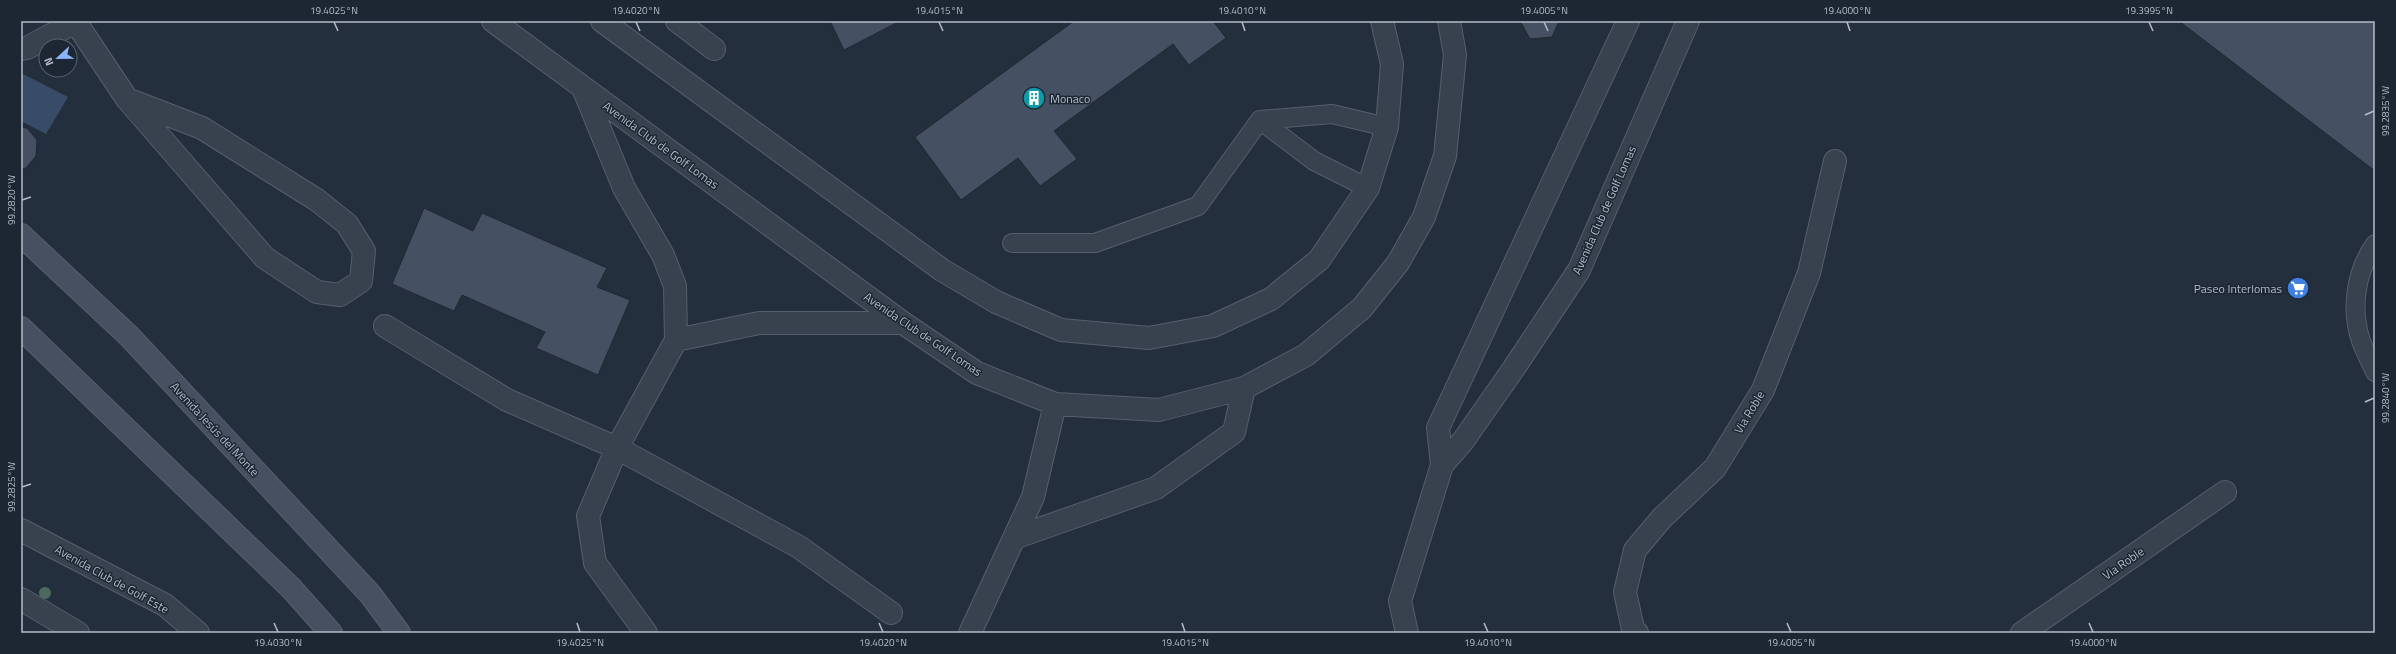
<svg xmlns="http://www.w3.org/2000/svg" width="2396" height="654" viewBox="0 0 2396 654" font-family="'Titillium Web',sans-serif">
<rect width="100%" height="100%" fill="#242f3e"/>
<!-- water -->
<path fill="#394c67" d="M21 73 68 97 46 134 21 121Z"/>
<!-- building -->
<path fill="#455162" stroke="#1f2835" d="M830 21H900L844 50Z
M1074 21H1213L1226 38 1189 65 1173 44 1054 131 1077 159 1040 186 1018 158 961 200 915 137Z
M1520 21H1559L1552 37 1530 39Z
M2179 21H2375V171Z
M21 127 27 128 37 140 36 156 26 168 21 169Z
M424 208 473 231 482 213 607 268 597 287 630 300 598 375 536 348 545 332 462 295 454 311 392 284Z"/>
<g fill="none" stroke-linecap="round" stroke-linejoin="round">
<!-- lane casing -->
<g stroke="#565f6c" stroke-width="20">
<path id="lane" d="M1260 120 1314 161 1368 188
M1012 243H1095L1198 206 1260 120 1332 114 1387 127
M2375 244C2356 271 2350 309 2361 341 2365 352 2371 362 2375 372"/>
</g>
<!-- street casing -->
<g stroke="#565f6c" stroke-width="24">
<path id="street" d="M75 21 127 99 265 258 317 292 340 295 361 281 364 251 347 224 317 200 202 128 127 99
M493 21 903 323 977 373 1055 404 1159 410 1244 388 1306 355 1362 308 1398 263 1424 217 1445 156 1455 55 1449 21
M602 21 942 270 996 302 1061 330 1149 338 1213 326 1271 299 1319 260 1368 188 1387 127 1392 64 1382 21
M677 21 714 49
M21 49 27 48 77 21
M583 88 624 188 663 255 675 286 676 340 617 448 588 516 595 563 646 633
M385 326 507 400 617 448 799 547 891 613
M676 340 759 323H903
M1442 465 1438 428 1628 21
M21 530 165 605 198 633
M1014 538 1156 488 1234 432 1244 388
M21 599 78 633
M970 633 1033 497 1055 404
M1407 633 1400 601 1442 465 1463 441 1514 368 1579 270 1688 21
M1637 633 1633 629 1625 592 1635 550 1662 518 1715 468 1763 390 1809 273 1835 161
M2022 633 2225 492"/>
</g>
<!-- secondary casing -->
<g stroke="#565f6c" stroke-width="24">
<path id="secondary" d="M21 235 129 336 370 594 399 633
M21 328 291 588 331 633"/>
</g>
<!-- lane -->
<use href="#lane" stroke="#38414e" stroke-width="18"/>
<!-- street -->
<use href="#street" stroke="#38414e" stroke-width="22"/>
<!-- secondary -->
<use href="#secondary" stroke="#465061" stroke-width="22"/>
</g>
<!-- trees -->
<circle fill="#4b6a5d" cx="45" cy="593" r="6"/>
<!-- ticks -->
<path fill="none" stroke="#b4bcc9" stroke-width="1.5" d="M334 22 338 31M636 22 640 31M939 22 943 31M1242 22 1245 31M1544 22 1548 31M1847 22 1850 31M2149 22 2153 31M2365 115 2374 111M22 200 31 197M2365 402 2374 398M22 487 31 484M274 623 278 632M577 623 580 632M879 623 883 632M1182 623 1185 632M1484 623 1488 632M1787 623 1791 632M2089 623 2093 632"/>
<!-- icons -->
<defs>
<g id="building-disc" transform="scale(1.15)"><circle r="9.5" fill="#0f9aa8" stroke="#1d2633"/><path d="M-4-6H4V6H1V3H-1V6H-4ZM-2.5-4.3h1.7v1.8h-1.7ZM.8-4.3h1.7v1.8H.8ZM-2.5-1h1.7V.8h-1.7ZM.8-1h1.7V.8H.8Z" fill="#fff"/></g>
<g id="supermarket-disc" transform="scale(1.15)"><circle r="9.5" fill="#3f7fe0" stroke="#1d2633"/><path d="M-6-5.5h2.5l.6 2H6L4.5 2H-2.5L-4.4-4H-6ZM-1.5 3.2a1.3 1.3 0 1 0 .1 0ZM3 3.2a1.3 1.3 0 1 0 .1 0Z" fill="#fff"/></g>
</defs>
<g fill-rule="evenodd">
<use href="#building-disc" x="1034" y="98"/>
<use href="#supermarket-disc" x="2298" y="288"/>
</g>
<g text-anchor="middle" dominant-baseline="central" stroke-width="3" stroke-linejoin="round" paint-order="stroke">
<!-- poi labels -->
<g font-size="12" fill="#b4bcc9" stroke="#1d2633" text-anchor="start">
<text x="1050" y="98">Monaco</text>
<text x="2282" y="288" text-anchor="end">Paseo Interlomas</text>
</g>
<!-- street labels -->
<g font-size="12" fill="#b4bcc9" stroke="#1d2633">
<text transform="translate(661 145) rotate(36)">Avenida Club de Golf Lomas</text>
<text transform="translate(1604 210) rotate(-66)">Avenida Club de Golf Lomas</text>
<text transform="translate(923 334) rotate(34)">Avenida Club de Golf Lomas</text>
<text transform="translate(1749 412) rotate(-59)">Via Roble</text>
<text transform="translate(215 429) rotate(47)">Avenida Jesús del Monte</text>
<text transform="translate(2123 563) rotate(-35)">Via Roble</text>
<text transform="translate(112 579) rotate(29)">Avenida Club de Golf Este</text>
</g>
</g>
<!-- border -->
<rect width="2396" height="654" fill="none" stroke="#1d2633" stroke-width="44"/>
<!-- north arrow -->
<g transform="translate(58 58) rotate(248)"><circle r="19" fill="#1d2633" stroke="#59626f"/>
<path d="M0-3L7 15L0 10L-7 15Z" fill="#8ab4f8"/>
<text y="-6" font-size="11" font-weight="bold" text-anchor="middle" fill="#b4bcc9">N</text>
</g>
<rect x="22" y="22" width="2352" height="610" fill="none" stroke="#b4bcc9" stroke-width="1.5"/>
<g font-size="10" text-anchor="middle" fill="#b4bcc9">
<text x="334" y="14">19.4025°N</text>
<text x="636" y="14">19.4020°N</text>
<text x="939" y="14">19.4015°N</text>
<text x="1242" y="14">19.4010°N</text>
<text x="1544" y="14">19.4005°N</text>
<text x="1847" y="14">19.4000°N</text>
<text x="2149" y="14">19.3995°N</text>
<text transform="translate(2385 111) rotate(-90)" y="4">99.2835°W</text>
<text transform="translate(11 200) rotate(-90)" y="4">99.2820°W</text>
<text transform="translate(2385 398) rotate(-90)" y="4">99.2840°W</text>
<text transform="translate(11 487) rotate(-90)" y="4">99.2825°W</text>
<text x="278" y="646">19.4030°N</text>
<text x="580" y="646">19.4025°N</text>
<text x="883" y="646">19.4020°N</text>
<text x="1185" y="646">19.4015°N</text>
<text x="1488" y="646">19.4010°N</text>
<text x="1791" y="646">19.4005°N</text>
<text x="2093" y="646">19.4000°N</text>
</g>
</svg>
